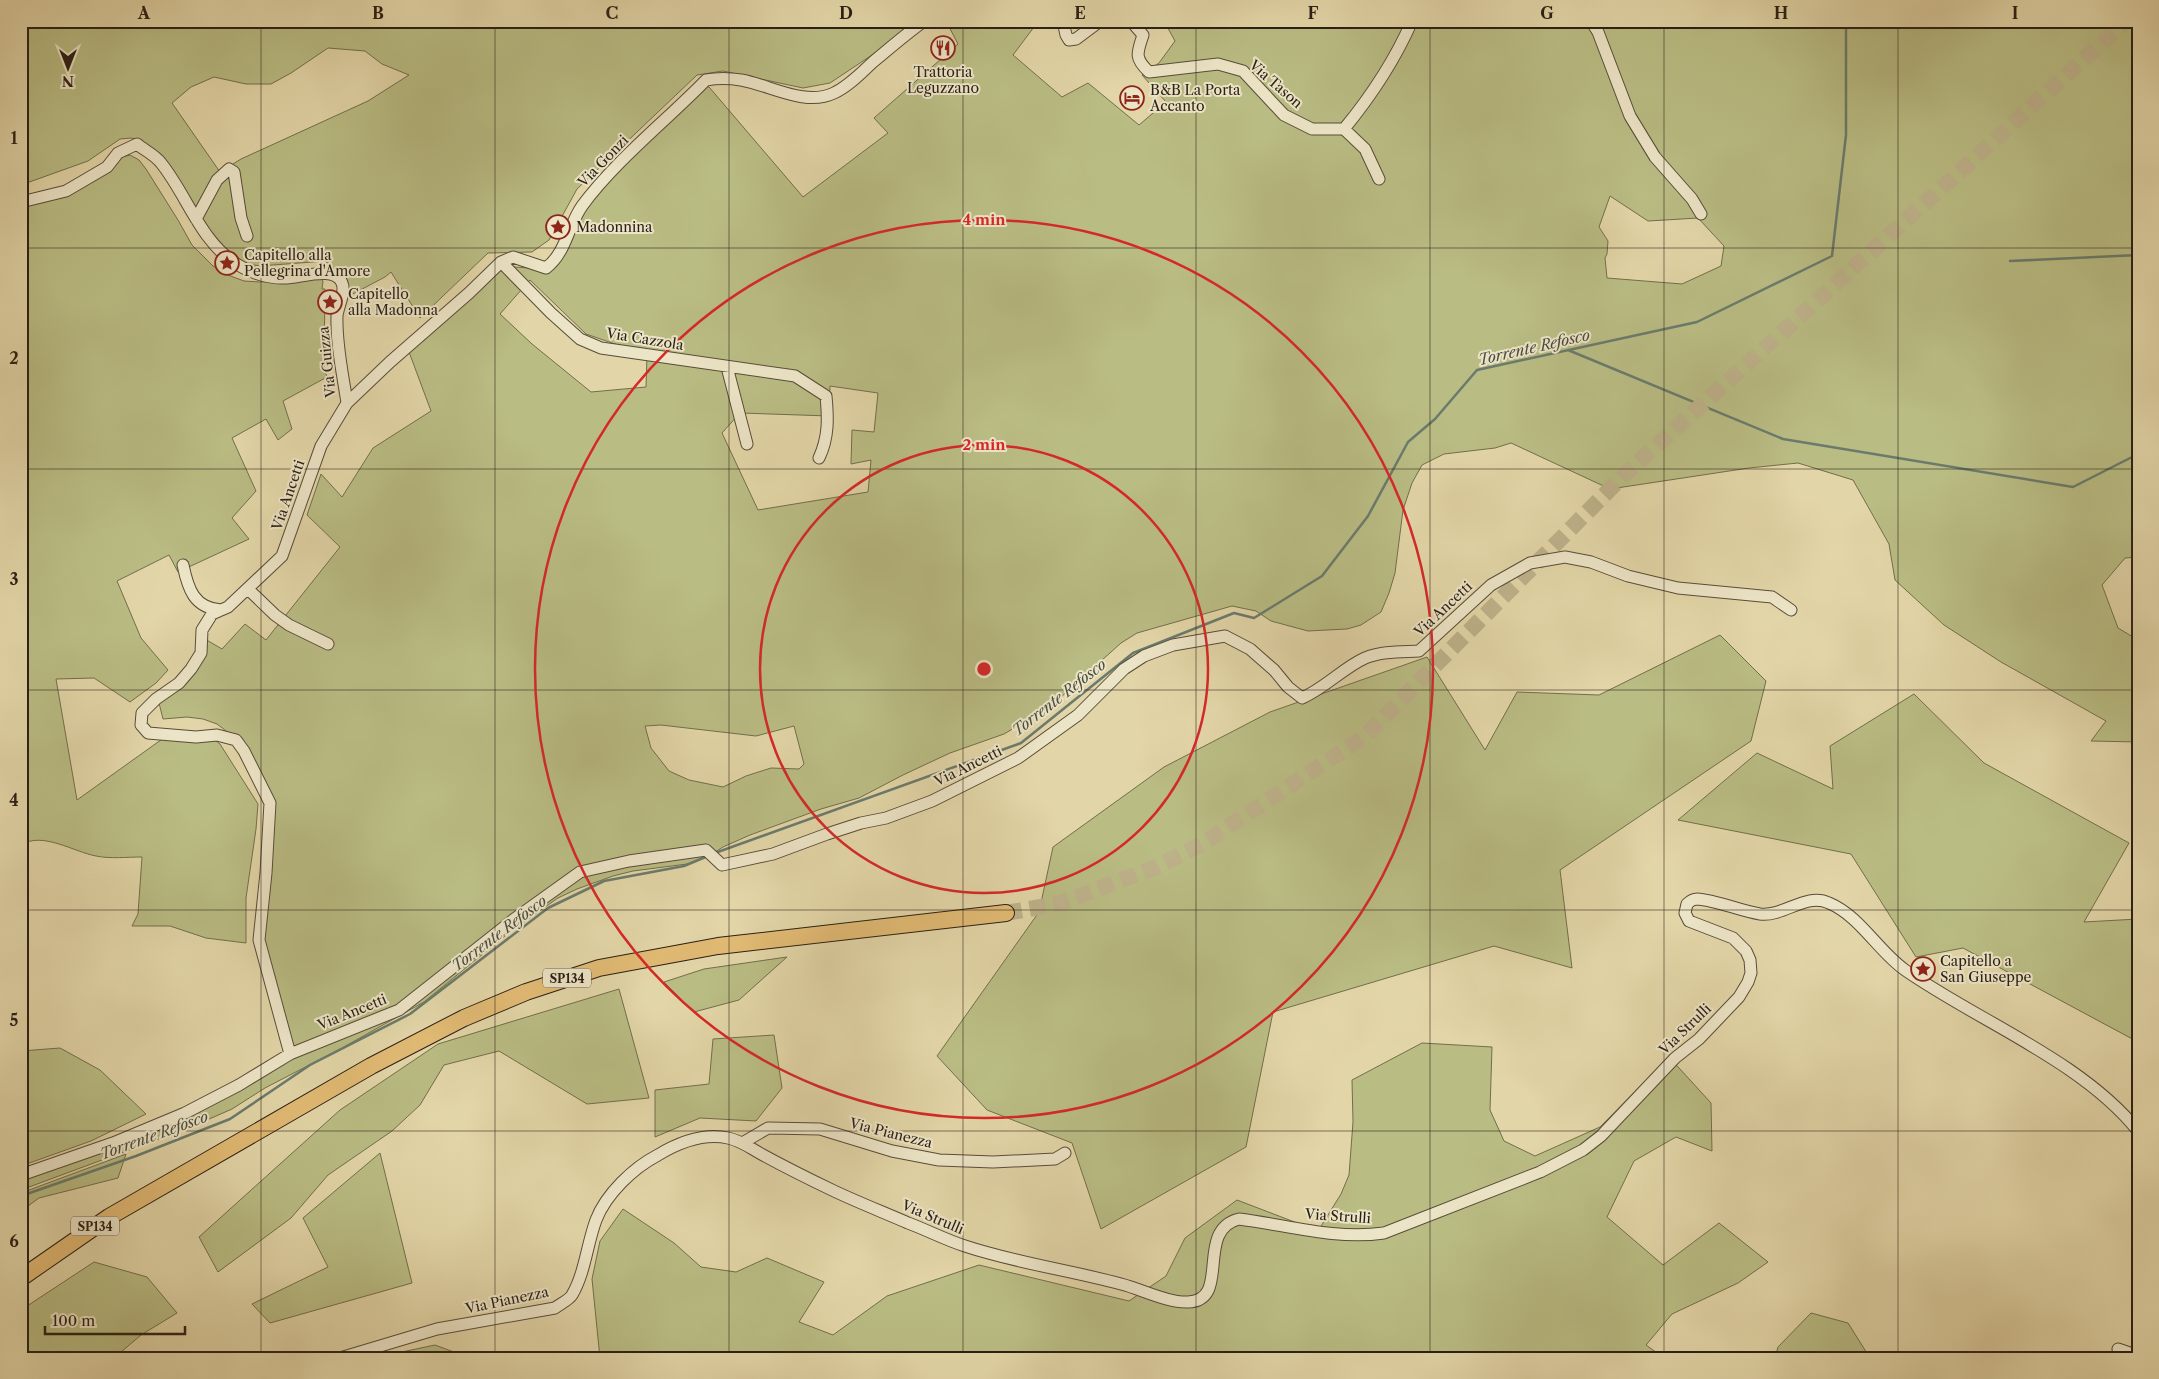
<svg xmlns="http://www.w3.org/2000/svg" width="2159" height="1379" viewBox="0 0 2159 1379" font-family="'Libre Caslon Text',serif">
<rect width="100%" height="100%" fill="#e2d5a7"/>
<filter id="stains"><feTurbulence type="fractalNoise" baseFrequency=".004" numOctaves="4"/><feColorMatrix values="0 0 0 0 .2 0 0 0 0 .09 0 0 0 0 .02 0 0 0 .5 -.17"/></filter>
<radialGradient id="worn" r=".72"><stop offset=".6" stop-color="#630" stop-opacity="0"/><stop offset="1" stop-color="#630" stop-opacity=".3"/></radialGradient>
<!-- green -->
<path fill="#b9bc83" stroke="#726e4c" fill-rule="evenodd" d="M21 21H923L830 83 803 88 723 71 697 75 577 189 549 240 532 252 488 253 420 318 391 272 385 277 347 297 337 270 325 261 260 266 248 264 222 252 139 140 131 138 120 139 88 161 21 185ZM328 48 365 51 382 64 409 75 368 101 241 159 220 172 172 103 191 87 214 77 246 84H271L291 73Z
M946 21H1033L1034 27 1013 55 1062 97 1088 83 1139 125 1166 102 1142 75 1159 63 1175 41 1164 21H2138V557L2125 558 2102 585 2118 628 2138 640V742L2091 741 2106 721 2001 662 1944 625 1895 580 1889 544 1853 480 1798 463 1749 468 1610 489 1511 443 1495 448 1444 454 1422 465 1412 483 1403 510 1395 573 1389 593 1381 612 1361 625 1347 629 1308 631 1271 621 1256 611 1232 606 1137 633 1121 643 1050 707 1004 734 950 753 903 775 859 798 821 809 750 835 723 847 712 854 687 864 633 871 613 876 577 889 558 898 511 931 424 1002 342 1048 265 1088 232 1109 191 1127 21 1190V1181L97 1153 288 1057 263 956 272 810 230 734 217 724 203 719 187 717 163 719 159 703 197 665 205 639 222 649 245 624 266 640 340 547 307 515 321 474 342 497 373 448 431 411 409 352 501 266 543 269 590 195 706 87H709L803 197 888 133 874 118 958 44ZM1610 196 1648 221 1698 218 1724 246 1721 266 1682 284 1607 278 1605 258 1607 254 1608 241 1599 227ZM530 280 586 334 647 355 646 387 591 392 532 344 500 314ZM830 386 878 393 874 432 852 430 851 464 871 460 868 492 758 510 722 433 740 413 829 416ZM661 725 756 736 794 726 804 764 799 769 771 768 746 776 723 787 689 780 669 771 651 748 645 726Z
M130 155 139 160 146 169 178 220 192 245 213 266 228 275 244 281 260 282 320 278 323 281 322 289H325L324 368 327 377 283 401 292 429 278 440 266 419 232 438 256 491 232 518 249 539 178 572 169 555 117 581 141 638 168 670 156 683 130 702 94 678 56 679 77 800 172 732 211 737 220 744 258 804 256 829 246 898V943L206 938 170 926H132L138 914 142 857C127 857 110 859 96 856 74 852 42 831 21 845V203L46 196 122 157Z
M1720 635 1766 681 1751 741 1560 870 1572 968 1494 946 1273 1012 1246 1147 1101 1229 1072 1143 987 1110 937 1056 1039 912 1053 847 1164 767 1270 712 1427 657 1485 750 1517 692 1599 695Z
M1914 694 1984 763 2129 843 2084 922 2138 919V1042L1963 948 1916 957 1851 854 1678 820 1757 753 1833 789 1830 746Z
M787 957 739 1000 694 1012 664 982 704 969Z
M619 989 649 1098 587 1104 499 1051 444 1065 420 1105 392 1131 328 1175 291 1218 218 1272 199 1237 340 1110 438 1044Z
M774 1035 782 1088 756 1121 700 1118 655 1137V1090L709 1084 713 1039Z
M1422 1043 1492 1047 1490 1110 1504 1141 1535 1156 1600 1127 1669 1057 1711 1103 1712 1151 1676 1137 1634 1161 1607 1217 1663 1265 1719 1223 1768 1262 1738 1283 1672 1314 1646 1345 1664 1358H600L592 1279 600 1241 623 1209 674 1243 701 1267 736 1272 767 1258 824 1282 799 1322 833 1335 887 1296 979 1265 1129 1301 1166 1276 1185 1238 1237 1200 1318 1231 1341 1194 1349 1175 1353 1122 1352 1080Z
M60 1048 100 1070 146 1114 91 1141 21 1166V1051Z
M380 1153 412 1283 270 1323 252 1304 328 1267 303 1218Z
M126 1154 118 1178 39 1198 28 1206 21 1215V1193Z
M94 1262 147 1277 177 1313 141 1335 114 1358H21V1310Z
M1811 1313 1848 1323 1870 1358H1775L1778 1347Z
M435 1345 470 1358H375L378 1357Z"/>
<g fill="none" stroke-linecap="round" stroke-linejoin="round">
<!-- stream -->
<path stroke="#6a7b6d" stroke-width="2.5" d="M2010 261 2138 255
M1568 350 1783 439 2073 487 2138 454
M715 853 1021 743 1133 653 1234 613 1254 618 1322 576 1368 516 1408 442 1435 419 1477 370 1697 322 1832 256 1846 135V21
M21 1196 136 1156 230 1119 310 1065 410 1014 548 908 604 881 684 866 708 856"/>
<!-- highway-tunnel -->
<path stroke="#bdb18a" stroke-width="16" stroke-dasharray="16 8" stroke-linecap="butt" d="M1006 913 1058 904 1154 868 1202 844 1365 736 1623 476 2126 21"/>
<!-- minor casing -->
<g stroke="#584c3a" stroke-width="13">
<path id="minor" d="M1063 21 1066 35 1069 40 1076 39 1100 21
M1131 21 1143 35C1137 53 1134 58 1149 72L1218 64 1243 71 1284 115 1312 129H1344C1372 95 1394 62 1412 21
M1591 21 1598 32 1630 116 1655 157 1692 199 1701 214
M1344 129 1365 149 1379 179
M21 202 66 191 107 167 118 153 137 144C144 150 155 155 161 163 187 195 201 243 238 265 251 273 270 279 285 278 300 278 335 265 342 283 346 292 338 306 337 316 336 345 343 375 347 403
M196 219 217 180 229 169 234 172 241 218 247 236
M501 262 551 313 580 339 601 348 795 376 826 396C828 417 829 437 819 458
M727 367 747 444
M183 565C188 589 194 608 221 610
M248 589 275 615 289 625 328 644
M290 1054 259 940 266 873 270 803 244 751 236 740 217 735 196 737 148 733 141 725 142 713 156 699 179 683 191 669 201 653 202 630 212 614 228 607 282 556 321 446 347 403 390 362 469 293 501 262 513 257 546 268C566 253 568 226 582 206 614 162 667 120 706 80 717 78 729 78 741 80 770 85 805 107 834 93 849 86 861 73 873 62 890 48 906 34 924 21
M744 1142 768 1128 820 1129 892 1151 939 1160 993 1162 1055 1159 1065 1153
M21 1175 113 1143 185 1113 239 1085 290 1054 399 1010 513 920 580 872 629 861 706 850 722 865 773 854 827 834 861 823 886 818 932 801 1018 758 1078 715 1124 669 1144 656 1173 645 1225 636 1250 649 1274 670 1288 687 1302 698C1325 688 1343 668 1365 658 1382 651 1402 652 1419 651L1491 585 1530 563 1565 557 1591 562 1628 576 1678 588 1772 597 1791 610
M2118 1349 2138 1356
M340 1358 437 1329 555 1308C560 1304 569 1300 572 1295 585 1273 587 1244 596 1220 606 1194 633 1168 658 1155 678 1143 704 1133 728 1138 742 1141 750 1148 763 1155 785 1167 809 1179 832 1190 857 1202 883 1212 908 1223 927 1230 946 1240 965 1246 1016 1263 1069 1270 1121 1284 1141 1289 1168 1303 1188 1302 1232 1301 1194 1230 1239 1219 1287 1225 1335 1240 1384 1233L1540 1172 1583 1150 1601 1136 1675 1058 1699 1039 1739 997 1748 982 1751 973 1750 960 1746 951 1733 938 1689 921 1685 913 1687 904C1690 901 1693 899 1697 899 1716 900 1740 911 1760 914 1784 917 1806 892 1829 903 1860 916 1878 951 1905 970 1978 1021 2082 1061 2138 1131"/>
</g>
<!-- highway casing -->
<g stroke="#2a1f15" stroke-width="18">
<path id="highway" d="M21 1278 109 1217 371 1066 464 1018 526 992 599 968 718 946 1006 913"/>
</g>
<!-- minor -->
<use href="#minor" stroke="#ece4c6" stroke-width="11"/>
<!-- highway -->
<use href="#highway" stroke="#e1ba74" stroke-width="16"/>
</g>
<!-- grid -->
<path fill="none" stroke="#2a1f15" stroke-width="1" stroke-opacity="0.55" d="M261 21V1358M495 21V1358M729 21V1358M963 21V1358M1196 21V1358M1430 21V1358M1664 21V1358M1898 21V1358M21 248H2138M21 469H2138M21 690H2138M21 910H2138M21 1131H2138"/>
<!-- distance rings -->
<g fill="none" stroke="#d62828" stroke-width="2.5">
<circle cx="984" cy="669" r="224"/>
<circle cx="984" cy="669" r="449"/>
</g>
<!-- icons -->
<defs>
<g id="restaurant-ring" transform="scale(1.25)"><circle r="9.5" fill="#ece4c6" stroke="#8f2418" stroke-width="1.5"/><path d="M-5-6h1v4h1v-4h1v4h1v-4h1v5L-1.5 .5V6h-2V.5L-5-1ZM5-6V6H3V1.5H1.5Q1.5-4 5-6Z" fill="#8f2418"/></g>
<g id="hotel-ring" transform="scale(1.25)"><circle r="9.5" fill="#ece4c6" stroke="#8f2418" stroke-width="1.5"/><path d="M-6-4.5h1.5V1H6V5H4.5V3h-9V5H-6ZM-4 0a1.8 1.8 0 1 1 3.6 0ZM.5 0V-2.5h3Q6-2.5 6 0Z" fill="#8f2418"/></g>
<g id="sight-ring" transform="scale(1.25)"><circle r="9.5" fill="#ece4c6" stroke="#8f2418" stroke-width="1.5"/><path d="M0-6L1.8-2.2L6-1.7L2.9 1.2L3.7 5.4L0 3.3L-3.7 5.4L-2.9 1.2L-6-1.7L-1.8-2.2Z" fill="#8f2418"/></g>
</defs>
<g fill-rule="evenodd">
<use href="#restaurant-ring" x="943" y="48"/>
<use href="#hotel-ring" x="1132" y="98"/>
<use href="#sight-ring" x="558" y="227"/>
<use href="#sight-ring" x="227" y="263"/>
<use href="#sight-ring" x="330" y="302"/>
<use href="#sight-ring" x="1923" y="969"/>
</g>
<g text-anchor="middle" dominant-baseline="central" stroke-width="4" stroke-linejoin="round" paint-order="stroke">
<!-- shield labels -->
<g fill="#ece4c6" stroke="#645a4a" stroke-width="1">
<rect x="543" y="968.5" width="48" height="19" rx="4"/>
<rect x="71" y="1216.5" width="48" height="19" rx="4"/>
</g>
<g font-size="12" font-weight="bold" fill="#2a1f15">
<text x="567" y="978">SP134</text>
<text x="95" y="1226">SP134</text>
</g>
<!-- poi labels -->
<g font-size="14" fill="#2a1f15" stroke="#ece4c6" text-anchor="start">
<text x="943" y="72" text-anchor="middle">Trattoria<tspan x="943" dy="16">Leguzzano</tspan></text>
<text x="1150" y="90">B&amp;B La Porta<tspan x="1150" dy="16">Accanto</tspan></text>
<text x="576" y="227">Madonnina</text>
<text x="244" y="255">Capitello alla<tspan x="244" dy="16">Pellegrina d'Amore</tspan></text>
<text x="348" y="294">Capitello<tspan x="348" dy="16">alla Madonna</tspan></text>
<text x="1940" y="961">Capitello a<tspan x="1940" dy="16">San Giuseppe</tspan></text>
</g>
<!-- street labels -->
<g font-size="14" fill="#2a1f15" stroke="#ece4c6">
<text transform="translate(1276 84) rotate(41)">Via Tason</text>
<text transform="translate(603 161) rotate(-46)">Via Gonzi</text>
<text transform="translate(645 339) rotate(9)">Via Cazzola</text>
<text transform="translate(327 362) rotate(-96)">Via Guizza</text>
<text transform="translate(288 495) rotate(-71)">Via Ancetti</text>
<text transform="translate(1443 609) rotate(-43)">Via Ancetti</text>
<text transform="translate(968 766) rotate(-26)">Via Ancetti</text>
<text transform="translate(352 1012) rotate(-22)">Via Ancetti</text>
<text transform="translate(1685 1029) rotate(-44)">Via Strulli</text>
<text transform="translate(891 1133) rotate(14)">Via Pianezza</text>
<text transform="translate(1338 1216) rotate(4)">Via Strulli</text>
<text transform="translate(933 1217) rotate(23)">Via Strulli</text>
<text transform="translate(507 1300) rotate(-12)">Via Pianezza</text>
</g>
<!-- water labels -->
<g font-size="15" font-style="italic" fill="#4a4d41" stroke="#ece4c6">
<text transform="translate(1534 347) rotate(-13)">Torrente Refosco</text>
<text transform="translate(1059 697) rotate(-38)">Torrente Refosco</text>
<text transform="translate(499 933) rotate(-37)">Torrente Refosco</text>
<text transform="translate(154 1135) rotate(-20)">Torrente Refosco</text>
</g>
</g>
<circle cx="984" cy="669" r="8" fill="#d62828" stroke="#ece4c6" stroke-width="2.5"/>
<g font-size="15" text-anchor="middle" font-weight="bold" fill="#d62828" stroke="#ece4c6" stroke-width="4" stroke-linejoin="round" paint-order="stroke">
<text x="984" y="225">4 min</text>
<text x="984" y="450">2 min</text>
</g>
<!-- margin -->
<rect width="2159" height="1379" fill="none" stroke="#e2d5a7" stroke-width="55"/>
<!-- north arrow -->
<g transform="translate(68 68) rotate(180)" stroke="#ece4c6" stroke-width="4" paint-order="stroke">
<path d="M0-4L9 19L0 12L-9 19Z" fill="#2a1f15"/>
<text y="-8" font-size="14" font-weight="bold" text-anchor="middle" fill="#2a1f15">N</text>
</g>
<!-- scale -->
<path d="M45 1326v8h140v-8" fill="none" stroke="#2a1f15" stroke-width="2.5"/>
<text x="52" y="1326" font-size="15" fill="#2a1f15" stroke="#ece4c6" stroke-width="4" paint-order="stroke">100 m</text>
<rect x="28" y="28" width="2104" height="1324" fill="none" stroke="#2a1f15" stroke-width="2"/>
<g font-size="16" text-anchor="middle" font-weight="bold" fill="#2a1f15">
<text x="144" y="19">A</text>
<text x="378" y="19">B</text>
<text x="612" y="19">C</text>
<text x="846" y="19">D</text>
<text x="1080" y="19">E</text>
<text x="1313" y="19">F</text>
<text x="1547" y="19">G</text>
<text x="1781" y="19">H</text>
<text x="2015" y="19">I</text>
<text x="14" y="144">1</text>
<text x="14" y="364">2</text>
<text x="14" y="585">3</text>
<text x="14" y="806">4</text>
<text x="14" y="1026">5</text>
<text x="14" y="1247">6</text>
</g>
<rect width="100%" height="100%" filter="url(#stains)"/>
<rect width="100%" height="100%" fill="url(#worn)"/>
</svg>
